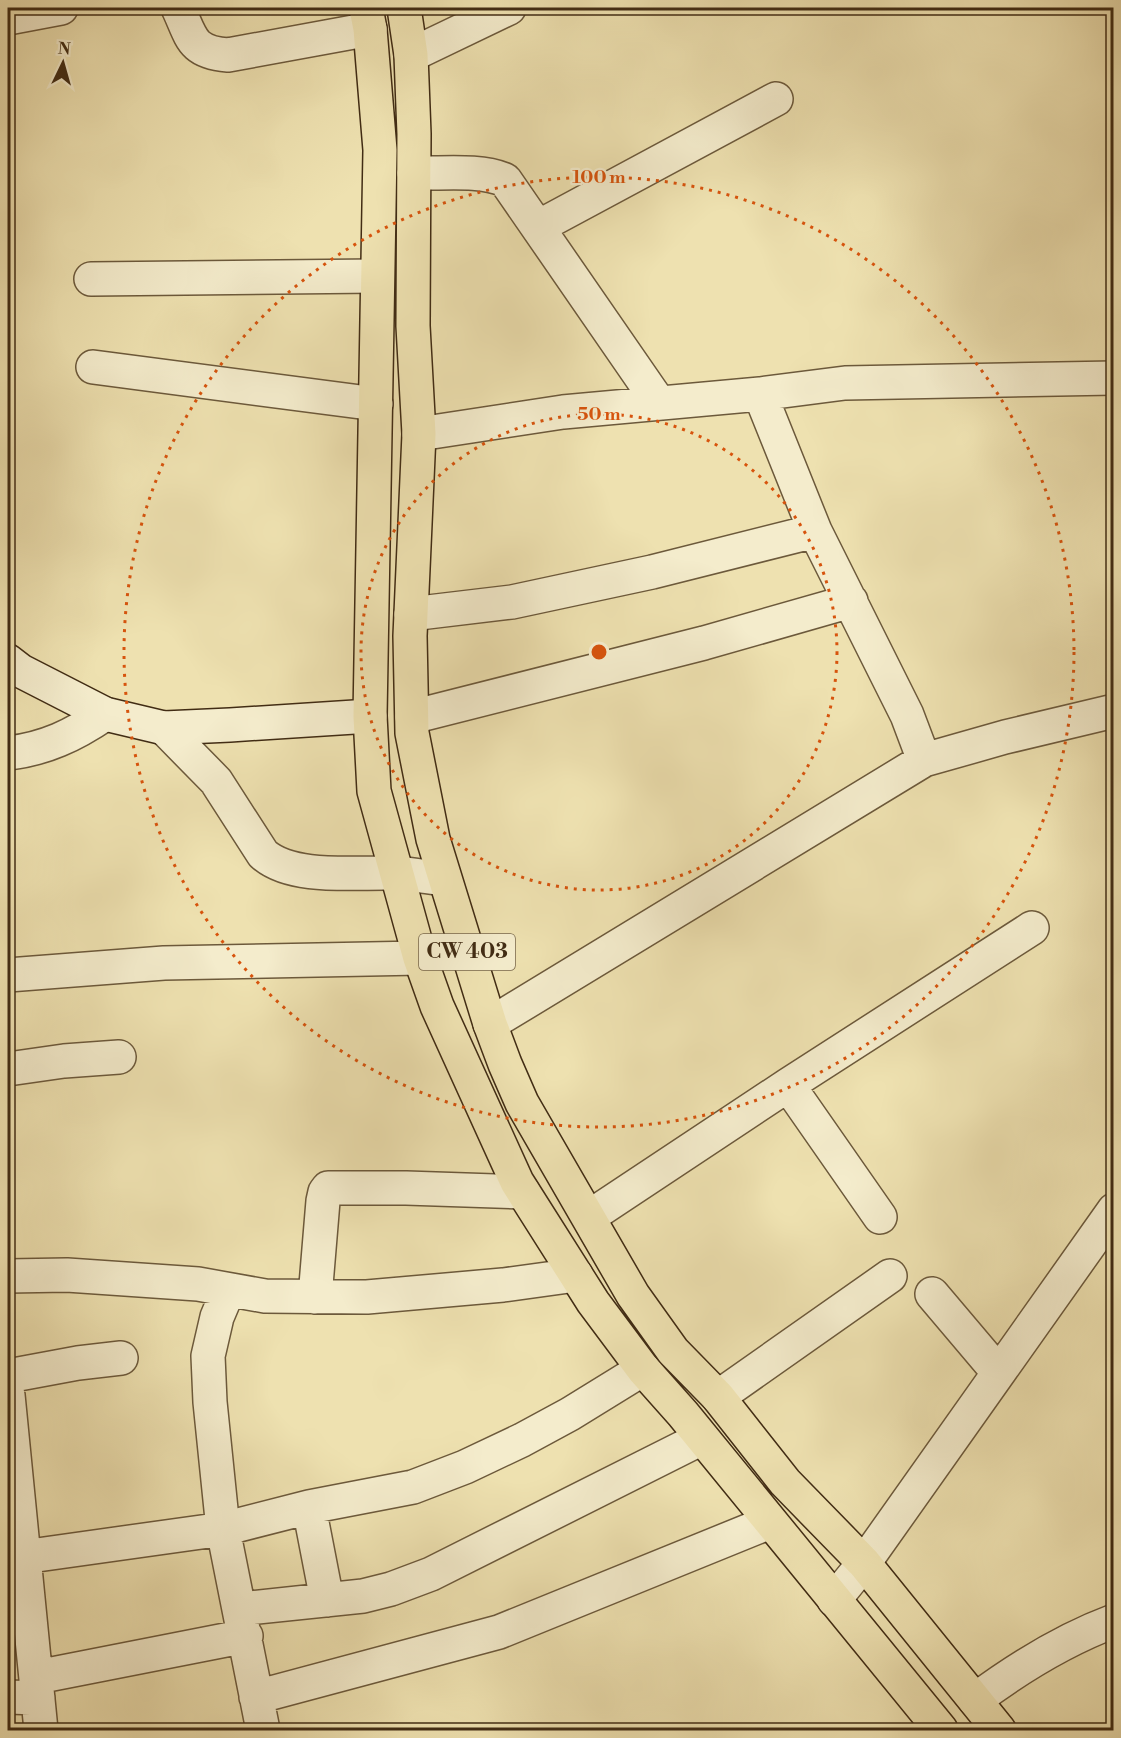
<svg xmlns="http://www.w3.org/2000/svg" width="1121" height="1738" viewBox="0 0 1121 1738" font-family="'Libre Bodoni',serif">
<rect width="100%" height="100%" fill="#eee1b0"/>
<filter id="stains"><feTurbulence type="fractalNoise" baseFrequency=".00333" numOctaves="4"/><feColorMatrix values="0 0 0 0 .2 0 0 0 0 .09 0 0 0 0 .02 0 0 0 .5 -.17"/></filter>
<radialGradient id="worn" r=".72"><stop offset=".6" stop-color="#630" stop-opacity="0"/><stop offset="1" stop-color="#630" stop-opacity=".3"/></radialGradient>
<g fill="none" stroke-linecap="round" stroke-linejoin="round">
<!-- street casing -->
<g stroke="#6c593b" stroke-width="36">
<path id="street" d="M178 8C192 38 191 52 228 55L370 29
M8 18 61 8
M411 55 509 8
M414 173C441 174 480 169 505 180L659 403
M538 227 776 99
M91 279 377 276
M93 367 376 404
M760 394 815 531 907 715 924 760
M419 434 563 412 760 394 845 383 1114 378
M411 614 512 602 652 572 815 531
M412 717 704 643 851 601
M164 728 216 781 263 854C292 880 355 872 393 873 410 874 427 877 444 879
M8 753C45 749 74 735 105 714
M8 975 164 963 420 958
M490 1024 924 760 1005 737 1114 711
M8 1069 64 1061 119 1057
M788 1085 880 1217
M589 1217 788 1085 1032 928
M8 1276 67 1275 198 1284 265 1296 367 1297 503 1285 576 1275
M228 1291 217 1317 208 1356 210 1402 223 1529 263 1730
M932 1294 998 1372
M315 1297 323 1201 325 1192 328 1188H406L523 1192
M8 1376 78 1363 121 1358
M8 1395 41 1730
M718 1397 890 1276
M309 1507 327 1600
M23 1557 223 1529 309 1507 413 1487 465 1467 522 1440 570 1414 643 1369
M834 1600 864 1563 1114 1210
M240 1609 363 1596 391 1589 431 1574 702 1438
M37 1677 246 1636
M8 1697 38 1698
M256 1697 499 1632 770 1522
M975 1700C1018 1668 1063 1640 1114 1621"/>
</g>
<!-- secondary casing -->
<g stroke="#412c14" stroke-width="36">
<path id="secondary" d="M8 661 21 671 105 714 164 728 230 725 370 716"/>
</g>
<!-- primary casing -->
<g stroke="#412c14" stroke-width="36">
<path id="primary" d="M366 8 370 29 380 150 370 716 374 791 420 958 437 1006 517 1182 593 1302 643 1369 683 1414 941 1730
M404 8 411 55 414 134 413 326 419 434 410 636 412 733 433 839 490 1024 505 1064 522 1103 633 1295 673 1351 718 1397 785 1482 864 1563 999 1730"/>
</g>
<!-- street -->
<use href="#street" stroke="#f4eccc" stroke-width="33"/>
<!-- secondary -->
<use href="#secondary" stroke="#f4eccc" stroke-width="33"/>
<!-- primary -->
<use href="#primary" stroke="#eee1b0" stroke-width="33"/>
</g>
<!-- distance rings -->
<g fill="none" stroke="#d7540d" stroke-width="3" stroke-dasharray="3 6">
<circle cx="599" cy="652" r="238"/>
<circle cx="599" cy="652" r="475"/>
</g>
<g text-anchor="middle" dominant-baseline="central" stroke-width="4.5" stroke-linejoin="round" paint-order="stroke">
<!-- shield labels -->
<rect fill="#f4eccc" stroke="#77664b" stroke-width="1.5" x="419" y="934" width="96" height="36" rx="4.5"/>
<g font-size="21" font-weight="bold" fill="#412c14">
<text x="467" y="952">CW 403</text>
</g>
</g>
<circle cx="599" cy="652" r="9" fill="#d7540d" stroke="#f4eccc" stroke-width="3"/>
<g font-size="18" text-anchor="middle" font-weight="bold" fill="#d7540d" stroke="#f4eccc" stroke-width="4.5" stroke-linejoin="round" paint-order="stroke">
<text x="599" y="183">100 m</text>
<text x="599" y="420">50 m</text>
</g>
<!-- margin -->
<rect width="1121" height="1738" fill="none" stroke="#eee1b0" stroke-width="30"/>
<rect x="9" y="9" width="1103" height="1720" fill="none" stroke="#412c14" stroke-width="3"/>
<rect x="15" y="15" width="1091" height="1708" fill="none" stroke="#412c14" stroke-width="1.5"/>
<!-- north arrow -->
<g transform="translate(63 63) rotate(5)" stroke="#f4eccc" stroke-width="4.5" paint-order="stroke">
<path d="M0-4.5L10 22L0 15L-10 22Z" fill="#412c14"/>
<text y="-9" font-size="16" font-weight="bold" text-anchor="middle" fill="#412c14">N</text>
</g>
<rect width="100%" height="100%" filter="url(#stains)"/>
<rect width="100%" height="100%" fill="url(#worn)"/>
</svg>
